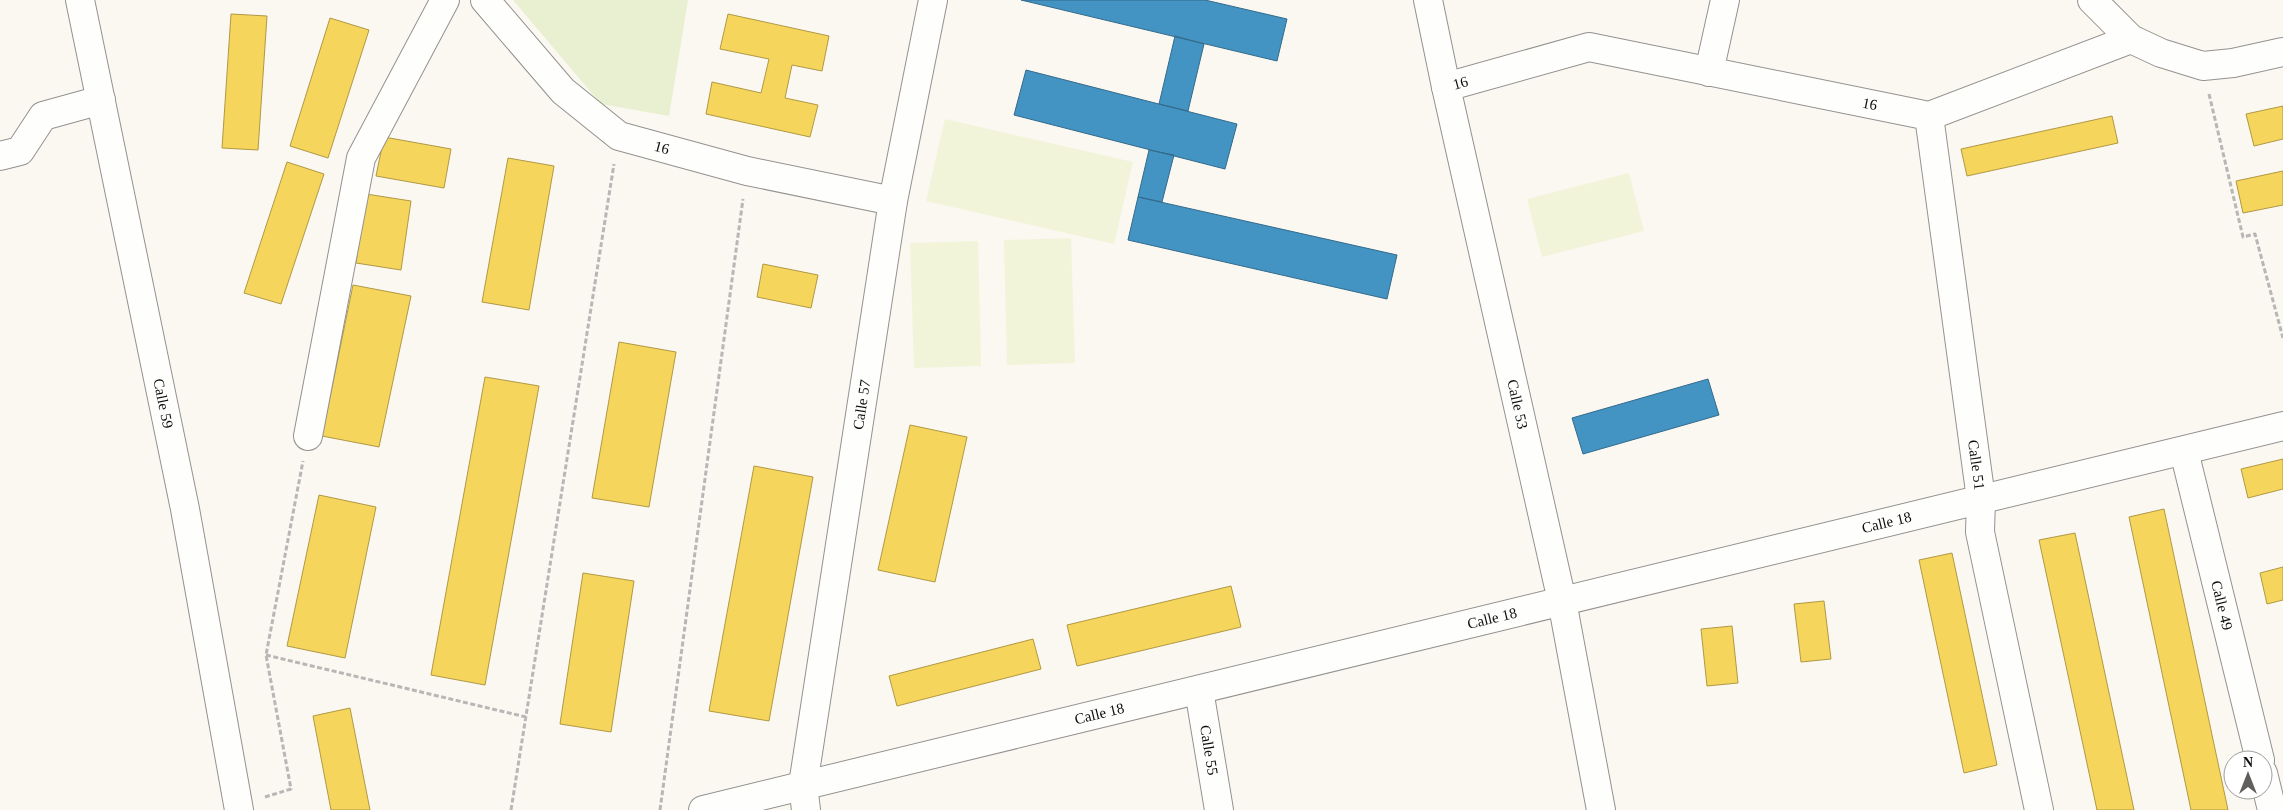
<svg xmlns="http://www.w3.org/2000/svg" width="2283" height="810" viewBox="0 0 2283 810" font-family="Georgia,serif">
<rect width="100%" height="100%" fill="#fbf7f1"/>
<!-- green -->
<path fill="#e9f0d1" d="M513 0H688L669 116 601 104Z"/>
<!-- pitch -->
<path fill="#f2f4da" d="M945 119 1133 162 1114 244 926 201Z
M1629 173 1644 231 1542 257 1527 199Z
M1071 238 1075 363 1007 365 1004 240Z
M978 241 981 366 914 368 910 243Z"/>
<!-- homes -->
<path fill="#f6d55c" stroke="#b09944" d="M231 14 267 16 258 150 222 148Z
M728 14 829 36 822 71 792 65 785 98 818 105 810 137 706 114 712 82 761 93 769 59 720 49Z
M330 18 369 30 328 158 290 146Z
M2283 106V139L2254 146 2246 114Z
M2112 116 2118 143 1967 176 1961 149Z
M384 137 451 149 444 188 376 176Z
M508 158 554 166 529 310 482 302Z
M287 162 324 174 281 304 244 293Z
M2283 171V205L2243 213 2236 181Z
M366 194 411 201 401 270 356 263Z
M763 264 818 275 811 308 757 297Z
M353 285 411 296 379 447 322 436Z
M619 342 676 352 649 507 592 498Z
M485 377 539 386 485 685 431 675Z
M910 425 967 437 935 582 878 570Z
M2283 459V489L2248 498 2241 469Z
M754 466 813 477 769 721 709 711Z
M319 495 376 507 345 658 287 646Z
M2164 509 2228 810H2191L2129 517Z
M2075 533 2134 810H2097L2039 540Z
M1952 553 1997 765 1964 773 1919 560Z
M2283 567V600L2267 604 2260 573Z
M583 573 634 581 611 732 560 724Z
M1231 586 1241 627 1077 666 1067 625Z
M1824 601 1831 659 1801 662 1794 604Z
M1732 626 1738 683 1707 686 1701 629Z
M1033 639 1041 669 897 706 889 676Z
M350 708 370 810H331L313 716Z"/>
<!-- schools -->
<path fill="#4393c3" stroke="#336b8c" d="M1021 0H1205L1287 19 1277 61Z
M1175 36 1204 44 1188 111 1159 104Z
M1026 70 1237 124 1225 169 1014 115Z
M1149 150 1174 155 1162 202 1138 197Z
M1138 197 1397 255 1387 299 1128 240Z
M1708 379 1719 415 1583 454 1572 418Z"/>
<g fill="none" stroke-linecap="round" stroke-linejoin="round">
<!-- minor casing -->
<g stroke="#949290" stroke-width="30">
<g id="minor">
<path id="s1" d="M80 0 185 509 239 810"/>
<path id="s2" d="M485 0 563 91 619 136 747 171 893 201"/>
<path id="s3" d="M1428 0 1446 87 1562 601 1601 810"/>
<path d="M2092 0 2131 39 2161 53 2203 66 2233 63 2283 52"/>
<path d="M1709 72 1725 0"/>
<path id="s4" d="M1446 87 1589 47 1929 116 2131 39"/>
<path id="s5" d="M1929 116 1981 499 1980 532 2039 810"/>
<path d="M0 156 20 151 43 116 101 100"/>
<path d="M308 436 361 158 445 0"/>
<path id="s6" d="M2184 451 2260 760"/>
<path id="s7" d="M1199 690 1219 810"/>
<path d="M2263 773 2272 810"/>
<path id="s8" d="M703 810 2283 426"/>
<path id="s9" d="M806 810 803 785 893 201 933 0"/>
</g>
</g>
<!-- path -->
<path stroke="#b8b7b6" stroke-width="3" stroke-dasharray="5 2.5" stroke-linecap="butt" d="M2209 94 2243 237 2255 234 2283 338
M266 655 526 717
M265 797 291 789 266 655 303 461
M511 810 614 164
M660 810 743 199"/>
<!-- minor -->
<use href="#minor" stroke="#fefefd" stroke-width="28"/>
</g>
<g text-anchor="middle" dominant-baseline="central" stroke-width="5" stroke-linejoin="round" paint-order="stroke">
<!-- street labels -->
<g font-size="15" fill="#0d0d0d" stroke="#fff">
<text stroke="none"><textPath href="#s4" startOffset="15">16</textPath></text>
<text stroke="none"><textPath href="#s4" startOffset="435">16</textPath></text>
<text stroke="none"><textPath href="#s2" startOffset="236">16</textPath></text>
<text stroke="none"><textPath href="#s1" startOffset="412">Calle 59</textPath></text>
<text stroke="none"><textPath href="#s9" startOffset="410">Calle 57</textPath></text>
<text stroke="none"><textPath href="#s3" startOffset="414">Calle 53</textPath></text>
<text stroke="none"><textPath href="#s5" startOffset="352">Calle 51</textPath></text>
<text stroke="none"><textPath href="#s8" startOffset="1218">Calle 18</textPath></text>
<text stroke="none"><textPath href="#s6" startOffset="159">Calle 49</textPath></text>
<text stroke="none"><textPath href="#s8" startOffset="812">Calle 18</textPath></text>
<text stroke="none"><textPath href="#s8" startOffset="408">Calle 18</textPath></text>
<text stroke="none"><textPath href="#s7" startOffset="61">Calle 55</textPath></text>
</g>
</g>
<!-- north arrow -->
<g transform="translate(2248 775)"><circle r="24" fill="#ffffff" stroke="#9e9e9e"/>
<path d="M0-4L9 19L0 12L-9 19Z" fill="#605f5d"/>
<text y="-8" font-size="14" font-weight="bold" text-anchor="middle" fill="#0d0d0d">N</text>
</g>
</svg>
